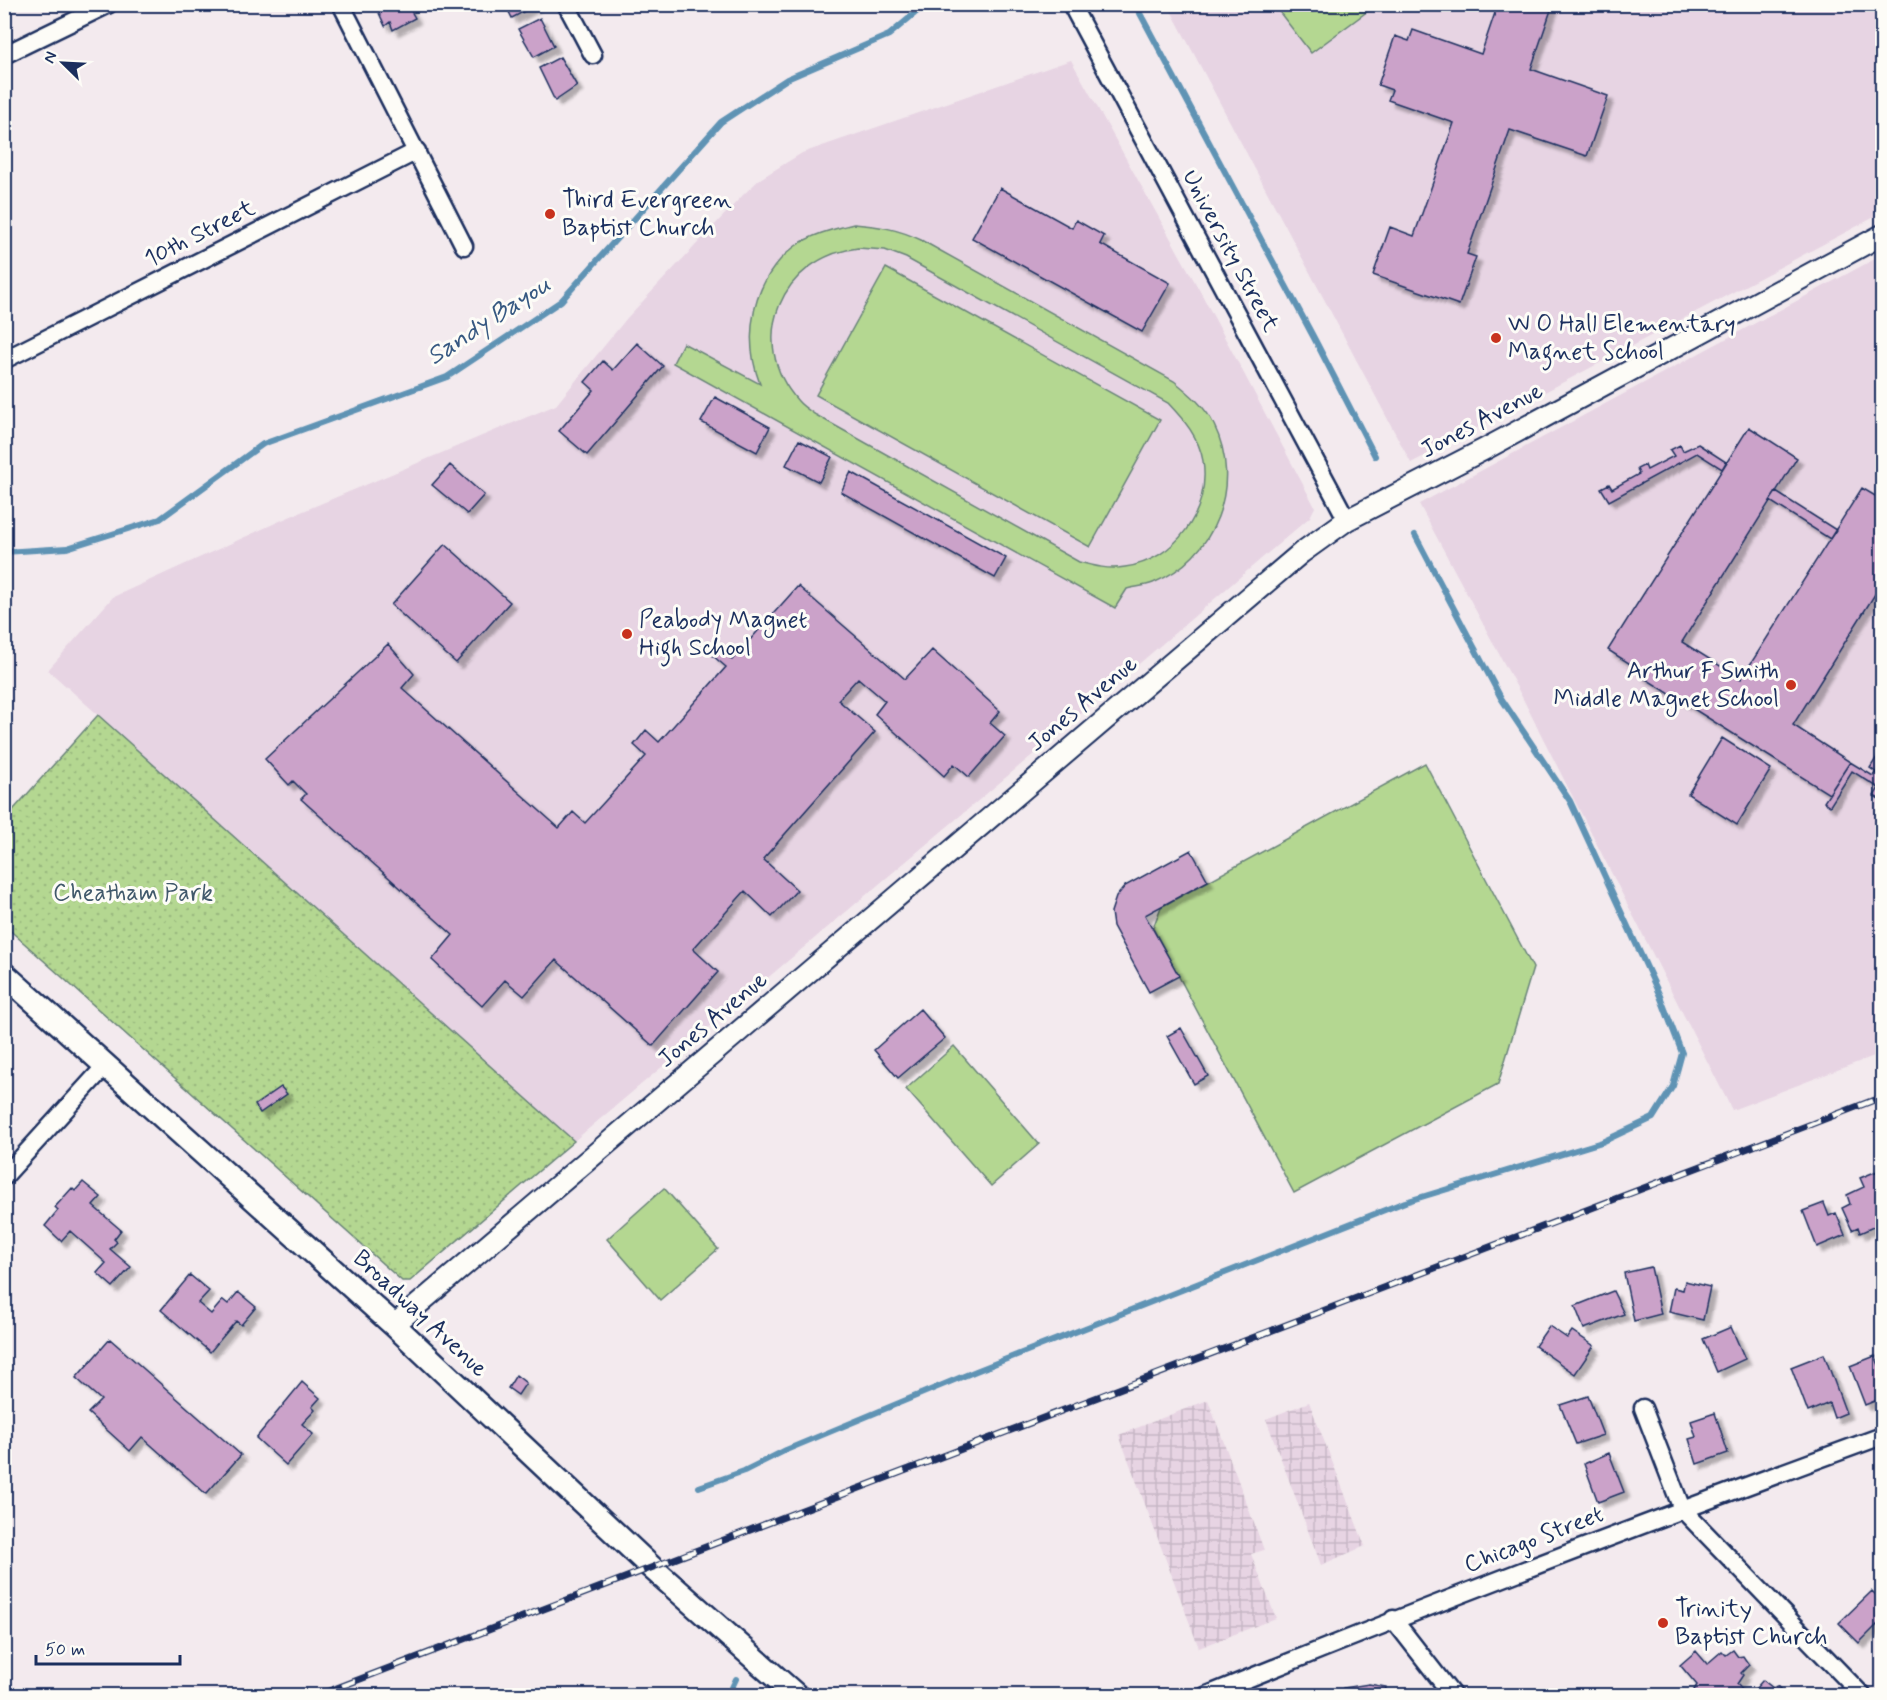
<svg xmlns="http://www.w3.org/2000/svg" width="1887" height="1700" viewBox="0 0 1887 1700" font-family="Mynerve,sans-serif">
<defs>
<pattern id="industrial-grid" width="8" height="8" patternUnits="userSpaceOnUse" patternTransform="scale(1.5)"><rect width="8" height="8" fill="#e7d4e3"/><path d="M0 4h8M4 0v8" fill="none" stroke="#c6b6c5"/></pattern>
<pattern id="park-dots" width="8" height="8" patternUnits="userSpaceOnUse" patternTransform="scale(1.5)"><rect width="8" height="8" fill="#b4d791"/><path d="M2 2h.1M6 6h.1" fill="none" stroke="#9ab97f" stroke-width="1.8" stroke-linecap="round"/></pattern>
<filter id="shadow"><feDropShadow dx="5.5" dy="5.5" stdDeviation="1.5" flood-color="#0004"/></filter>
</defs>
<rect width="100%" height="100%" fill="#f3eaee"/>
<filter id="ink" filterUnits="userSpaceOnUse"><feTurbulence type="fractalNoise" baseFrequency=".0167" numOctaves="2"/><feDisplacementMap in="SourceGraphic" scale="12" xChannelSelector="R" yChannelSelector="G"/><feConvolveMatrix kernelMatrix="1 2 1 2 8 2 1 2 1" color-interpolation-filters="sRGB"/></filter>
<g filter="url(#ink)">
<!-- built -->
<path fill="#e7d4e3" d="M1168 5H1882V213L1411 463Z
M1071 60 1201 293 1315 507 1310 517 1055 736 574 1141 48 670 113 597 282 520 556 405 627 318 743 195 760 179 802 153Z
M1882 255V1053L1732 1110 1522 697 1419 504Z"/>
<!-- industrial -->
<path fill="url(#industrial-grid)" d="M1208 1400 1264 1550 1251 1554 1276 1618 1199 1648 1119 1435Z
M1309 1402 1365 1546 1321 1565 1266 1419Z"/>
<!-- grass -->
<path fill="#b4d791" stroke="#688378" stroke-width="1.5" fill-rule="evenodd" d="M1274 5H1376L1311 53Z
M854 224C879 226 898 229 921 240L1174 381C1189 393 1206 407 1214 425 1243 484 1216 558 1153 583 1145 586 1135 587 1127 589L1115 608 673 363 683 343 760 384C742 336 752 280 794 247 812 234 834 229 854 224ZM858 248 885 250 906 258 1168 403C1184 420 1199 437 1203 461 1211 511 1175 560 1125 567 1109 570 1094 566 1079 562L816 415C810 411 803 407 798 401 745 342 781 257 858 248Z
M886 268 1160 420 1090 547 816 395Z
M1425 763 1533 968 1498 1084 1294 1193 1153 928 1161 907Z
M954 1046 1039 1144 991 1186 906 1089Z
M664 1188 718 1249 660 1300 607 1239Z"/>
<!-- park -->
<path fill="url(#park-dots)" stroke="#688378" stroke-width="1.5" d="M98 715 574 1141 410 1281H402L5 926V819Z"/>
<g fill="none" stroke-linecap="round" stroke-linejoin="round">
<!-- stream -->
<path stroke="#5f93b4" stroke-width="6" d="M1135 4 1314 338 1375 456
M4 552 67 548 160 519 263 444 447 377 561 301 721 122 787 79 889 35 926 4
M699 1487 744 1471 786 1450 976 1371 1405 1202 1602 1142 1653 1118 1673 1086 1682 1053 1660 996 1570 801 1501 698 1415 535
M728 1696 736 1679"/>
</g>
<!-- building -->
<path fill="#cba2c9" stroke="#1b2f5e" stroke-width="1.5" filter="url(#shadow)" d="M380 4H407L415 18 393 30 390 22 385 26 379 13 383 10Z
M505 4H534V6L512 18Z
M1498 4H1553L1531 69 1608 96 1587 156 1510 130 1467 254 1476 257 1459 305 1373 275 1390 227 1414 236 1454 123 1388 100 1392 90 1378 85 1395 36 1409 41 1413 30 1481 54Z
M540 18 554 46 534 57 518 29Z
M560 57 577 86 555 101 539 68Z
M1000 188 1072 228 1076 220 1104 236 1100 244 1170 283 1142 332 972 238Z
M637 343 663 366 587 455 559 431 594 390 585 382 603 361 613 370Z
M715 397 770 427 757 452 701 422Z
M1749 427 1797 458 1682 642 1741 679 1862 488 1882 500V583L1793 725 1850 762 1829 794 1638 674 1640 670 1608 650Z
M799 440 832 457 819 482 786 465Z
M1698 444 1726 462 1722 469 1697 453 1609 501 1601 488 1609 484 1612 489 1639 474 1637 469 1645 465 1647 470 1674 456 1670 450 1680 445 1683 451Z
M450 465 484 495 467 514 432 485Z
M851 472 1006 558 995 578 841 492Z
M1776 492 1836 530 1830 539 1770 501Z
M445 544 510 602 456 663 391 605Z
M798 586 905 679 932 650 1000 711 990 723 1005 736 969 777 954 764 944 776 875 714 885 701 858 678 838 700 875 732 763 859 797 890 772 917 745 891 693 949 718 972 653 1046 556 960 524 996 505 980 482 1006 432 960 453 935 301 799 306 794 293 781 289 785 265 759 388 644 414 674 402 688 559 828 573 812 585 823 646 756 634 745 646 730 659 742 726 667 713 656 720 649 732 660Z
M1722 738 1771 769 1737 825 1688 794Z
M1882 749V776L1870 768Z
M1850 762 1873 776 1876 772 1882 776V793L1879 799 1874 796 1879 788 1852 771 1830 806 1824 802Z
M1191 850 1208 881 1145 915 1179 976 1149 992 1113 926 1111 912 1116 897 1125 886Z
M920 1009 945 1038 898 1078 874 1050Z
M1181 1028 1208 1076 1194 1084 1167 1036Z
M281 1087 287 1094 260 1113 255 1105Z
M1877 1171 1882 1184V1205L1876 1208 1882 1223 1860 1233 1858 1227 1852 1230 1842 1208 1850 1204 1847 1195 1864 1187 1860 1178Z
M83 1182 101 1197 93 1206 121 1230 114 1239 117 1242 110 1249 131 1267 113 1287 97 1273 106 1263 70 1231 61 1241 45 1226 58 1210 55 1207 72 1188 75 1191Z
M1824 1203 1829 1216 1836 1213 1845 1235 1817 1247 1803 1211Z
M1651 1267 1661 1314 1634 1321 1624 1273Z
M190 1275 209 1291 198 1303 211 1314 223 1300 228 1304 238 1292 256 1307 241 1325 236 1321 210 1352 161 1310Z
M1685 1281 1710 1287 1703 1320 1669 1312 1674 1288 1683 1290Z
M1613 1291 1624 1314 1584 1329 1575 1306Z
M1549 1326 1567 1338 1572 1331 1594 1346 1575 1374 1535 1346Z
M1731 1327 1745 1359 1717 1372 1703 1339Z
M110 1339 241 1455 206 1494 142 1437 130 1451 88 1413 101 1400 76 1378Z
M1824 1354 1846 1413 1834 1418 1829 1403 1808 1412 1791 1367Z
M1875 1356 1882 1372V1398L1865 1405 1850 1366Z
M516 1375 526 1383 518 1395 508 1388Z
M302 1382 320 1398 312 1407 315 1410 302 1424 313 1434 286 1465 256 1438Z
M1588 1396 1603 1435 1576 1444 1560 1405Z
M1715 1413 1728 1453 1697 1464 1689 1439 1696 1437 1691 1421Z
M1609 1453 1624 1492 1598 1502 1584 1464Z
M1872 1591 1882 1601V1620L1859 1643 1839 1623Z
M1733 1650 1738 1657 1743 1656 1749 1665 1741 1673 1743 1675 1737 1684 1745 1693 1743 1696H1699L1694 1690 1697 1685 1680 1665 1696 1651 1707 1664 1722 1651 1726 1655Z
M1763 1680 1773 1688 1777 1686 1784 1693 1781 1696H1749Z
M1369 1684 1386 1687 1385 1696H1345L1343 1688Z"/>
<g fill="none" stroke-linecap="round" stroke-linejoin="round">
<!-- minor casing -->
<g stroke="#1b2f5e" stroke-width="21">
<path id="minor" d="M341 4 464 246
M566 4 593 55
M1071 4 1347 520
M4 55 109 4
M4 360 417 151
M4 1177 106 1065
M1643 1408 1682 1509 1863 1696
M1393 1619 1453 1696
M1205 1696C1429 1605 1655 1519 1882 1436"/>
</g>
<!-- tertiary casing -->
<g stroke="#1b2f5e" stroke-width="24">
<path id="tertiary" d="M394 1325 1301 553 1347 520 1485 449 1882 235"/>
</g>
<!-- secondary casing -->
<g stroke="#1b2f5e" stroke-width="27">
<path id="secondary" d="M4 974 394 1325 651 1567 797 1696"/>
</g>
<!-- minor -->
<use href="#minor" stroke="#fdfcf7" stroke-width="16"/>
<!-- tertiary -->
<use href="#tertiary" stroke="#fdfcf7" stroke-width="20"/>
<!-- secondary -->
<use href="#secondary" stroke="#fdfcf7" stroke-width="22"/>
<!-- rail casing -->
<g stroke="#1b2f5e" stroke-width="7">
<path id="rail" d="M316 1696 1882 1097"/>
</g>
<!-- rail -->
<use href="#rail" stroke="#fdfcf7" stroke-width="4.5" stroke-dasharray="14" stroke-linecap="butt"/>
</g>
</g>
<!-- markers -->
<g fill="#c8321e" stroke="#fdfcf7" stroke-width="2">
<circle cx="550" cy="214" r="6"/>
<circle cx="1496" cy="338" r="6"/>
<circle cx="627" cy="634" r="6"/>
<circle cx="1791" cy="685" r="6"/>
<circle cx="1663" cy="1623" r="6"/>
</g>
<g text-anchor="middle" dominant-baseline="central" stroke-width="6" stroke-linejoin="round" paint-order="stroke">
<!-- poi labels -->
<g font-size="24" fill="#1b2f5e" stroke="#fdfcf7" text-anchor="start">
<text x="562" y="200">Third Evergreen<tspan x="562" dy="28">Baptist Church</tspan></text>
<text x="1508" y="324">W O Hall Elementary<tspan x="1508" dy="28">Magnet School</tspan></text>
<text x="639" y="620">Peabody Magnet<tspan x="639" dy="28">High School</tspan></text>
<text x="1779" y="671" text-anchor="end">Arthur F Smith<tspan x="1779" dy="28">Middle Magnet School</tspan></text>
<text x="1675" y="1609">Trinity<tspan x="1675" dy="28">Baptist Church</tspan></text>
</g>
<!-- street labels -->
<g font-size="24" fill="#1b2f5e" stroke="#fdfcf7">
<text transform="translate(200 234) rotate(-27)">10th Street</text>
<text transform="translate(1230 251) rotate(62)">University Street</text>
<text transform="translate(1482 421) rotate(-28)">Jones Avenue</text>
<text transform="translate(1083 704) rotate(-40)">Jones Avenue</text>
<text transform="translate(713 1020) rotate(-40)">Jones Avenue</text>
<text transform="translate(420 1314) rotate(43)">Broadway Avenue</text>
<text transform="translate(1534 1540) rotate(-21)">Chicago Street</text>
</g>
<!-- park labels -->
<g font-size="24" fill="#41596b" stroke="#fdfcf7">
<text x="133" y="893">Cheatham Park</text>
</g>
<!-- water labels -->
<g font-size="26" font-style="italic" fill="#375982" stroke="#fdfcf7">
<text transform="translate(489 321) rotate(-33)">Sandy Bayou</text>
</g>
</g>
<!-- margin -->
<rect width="1887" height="1700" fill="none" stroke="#fdfcf7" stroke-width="24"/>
<rect x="12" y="12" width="1863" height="1676" fill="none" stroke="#1b2f5e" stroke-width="2" filter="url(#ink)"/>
<!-- north arrow -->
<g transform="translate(63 63) rotate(294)" stroke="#fdfcf7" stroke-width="4.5" paint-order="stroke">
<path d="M0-4.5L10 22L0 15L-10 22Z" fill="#1b2f5e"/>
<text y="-9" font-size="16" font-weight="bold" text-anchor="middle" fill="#1b2f5e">N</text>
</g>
<!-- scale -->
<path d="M36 1655v9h144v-9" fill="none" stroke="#1b2f5e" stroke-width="3"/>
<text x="45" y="1655" font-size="18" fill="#1b2f5e" stroke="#fdfcf7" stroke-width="4.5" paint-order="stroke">50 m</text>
</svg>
